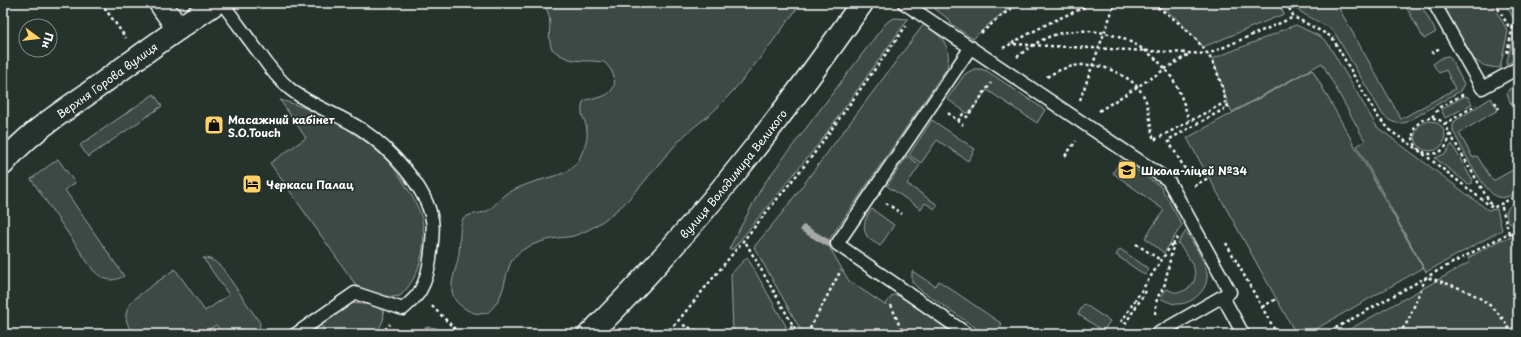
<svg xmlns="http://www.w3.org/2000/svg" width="1521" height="337" viewBox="0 0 1521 337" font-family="'Playpen Sans',sans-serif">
<rect width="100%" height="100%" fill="#26332d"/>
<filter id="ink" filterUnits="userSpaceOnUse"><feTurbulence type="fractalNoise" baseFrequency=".025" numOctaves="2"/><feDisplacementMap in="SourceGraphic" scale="8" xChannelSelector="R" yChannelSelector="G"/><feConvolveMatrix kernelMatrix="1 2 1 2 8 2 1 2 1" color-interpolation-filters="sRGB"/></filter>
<g filter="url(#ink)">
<!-- green -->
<path fill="#3e4944" stroke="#9ea4a2" d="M543 3H801C776 37 751 72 722 103 711 115 698 123 686 134 681 139 676 144 671 150 651 171 636 196 612 214 601 223 587 232 573 236 566 238 559 237 552 239 541 241 524 247 516 255 502 270 509 296 487 313 479 315 471 313 464 308 442 294 456 274 459 254 460 243 459 232 462 220 470 212 478 215 487 211 495 207 499 198 507 193 519 187 532 182 544 179 561 174 573 173 581 155 584 148 588 139 587 131 586 118 579 117 583 102 588 98 595 99 601 97 621 91 616 72 604 62 582 59 571 65 552 49 545 33 556 21 543 3Z
M939 3H1018C1001 13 987 25 973 39L950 23 951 21 935 9Z
M1153 3H1278L1284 14 1203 47C1188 30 1174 13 1153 3Z
M1292 3H1336L1401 119 1455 89 1446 70 1439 73 1433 64 1443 57 1448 56 1450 57 1464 84 1460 91 1407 122C1397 125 1390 122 1383 115L1333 30 1304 14 1295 8Z
M1404 3H1420L1436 32 1424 39Z
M1452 3H1491L1508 31 1500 68C1488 67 1480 66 1472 57L1443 7Z
M1505 3H1518V17L1514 19Z
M895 18 908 19 820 142 733 249H729L763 185 885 24 890 20Z
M924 24C942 37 952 45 947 68L827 243 849 281 885 305 893 295 900 296 956 334H803L754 247 782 213Z
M1296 25 1321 37 1327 42 1377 127 1488 210 1497 209 1502 230 1426 272 1357 146 1365 141 1322 63 1232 112C1223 95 1221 76 1212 59L1277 33H1278L1279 31Z
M1518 31V58L1506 65 1514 34Z
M974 69H981L987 71 1045 110 1037 123 987 90 970 113H967L947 99 965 74Z
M1312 69 1423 268 1307 334H1296L1187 138Z
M1518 84V100L1511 104 1507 94 1509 89Z
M154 94 162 106 88 157 80 145Z
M1465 96 1468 97 1472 104 1445 118 1441 109Z
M1491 98 1498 110 1459 133 1473 158 1477 156 1493 181 1518 167V191C1512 195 1505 199 1498 197 1485 195 1460 144 1453 131V125L1455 121Z
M280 100C319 110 365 135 391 165 399 174 404 183 410 193 415 201 420 211 422 220 424 229 424 239 423 248 421 266 413 284 400 296L386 298 358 288 270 163 306 138Z
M932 120 975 149 968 161 937 140 921 163 909 155Z
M1415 136a15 15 0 1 1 30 0a15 15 0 1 1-30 0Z
M1452 144 1472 180 1471 184H1468L1435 158 1445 154Z
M907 156 920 165 907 184 938 205 935 209 925 203 921 209 887 186Z
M58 159 75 183 65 190 124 276C112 283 103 280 93 270L31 179Z
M1121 160 1160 186 1182 225 1164 253 1145 238 1164 210 1113 173Z
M1518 199V227H1514C1501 216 1506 207 1518 199Z
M872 209 894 225 880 246C876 243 869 240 867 236 861 227 866 216 872 209Z
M1186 231C1193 244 1204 258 1207 273 1209 289 1193 304 1178 304 1171 304 1166 301 1160 298L1167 289C1175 293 1179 294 1187 289 1206 277 1187 255 1178 243Z
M1518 236V334H1341L1470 262 1468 258 1500 240Z
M1120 249 1149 269 1145 275 1116 255Z
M747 257 786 326 784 334H733L731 274Z
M203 258C212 258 217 263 223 269L260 323 259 334H223L216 325 202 334H133C117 310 131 301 150 287 158 281 167 275 175 269L205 311 229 295Z
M912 271 935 286 939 281 1002 324 998 330 1004 334H985L919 289 912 282Z
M351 303 373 305 383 310C386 320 380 327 374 334H321L325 331 319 323 346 304Z
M1084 304 1110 321 1103 331 1078 314Z
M428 327 436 328 444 334H410Z"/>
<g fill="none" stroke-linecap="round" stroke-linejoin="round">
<!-- stream -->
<path stroke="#a4a9a7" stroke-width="7" d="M804 229 828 243 837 244"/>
<!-- lane casing -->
<g stroke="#fff" stroke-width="15">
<path id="lane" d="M222 3C235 20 247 37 260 54 269 67 278 79 290 89 311 106 338 114 361 129 389 148 426 186 432 220 434 230 432 241 431 251 430 264 427 279 420 291 416 298 409 303 403 309L355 293 296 334
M904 3 1168 180 1230 292 1157 334
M1434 3 1482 88 1518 68
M1223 297 1243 334
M967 334 837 244 971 47"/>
</g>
<!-- street casing -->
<g stroke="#fff" stroke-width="25">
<g id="street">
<path d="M160 3 178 29"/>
<path id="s1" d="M3 164C26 135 59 114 89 93 131 62 173 32 216 3"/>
</g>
</g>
<!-- secondary casing -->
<g stroke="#fff" stroke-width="25">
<g id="secondary">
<path id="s2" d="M590 334C692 233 780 120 862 3"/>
</g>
</g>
<!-- path -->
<path stroke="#fff" stroke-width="2.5" stroke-dasharray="3 3" stroke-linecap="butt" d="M101 3 126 38
M1286 3 1294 17 1332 37 1367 99 1378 117 1392 132 1417 149 1493 208 1518 195
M1495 3 1509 27 1518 22
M981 33 1002 15 1021 3
M1012 43 1049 23 1094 3
M1003 48 1011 44 1208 54 1294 17
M1431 53 1440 48
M1507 53 1513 26
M1017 57C1030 46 1046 36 1062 33 1103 24 1149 43 1172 78 1180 91 1185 106 1189 121
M1047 77C1071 61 1099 61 1123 76 1131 80 1138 86 1143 95 1151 108 1149 125 1154 140L1226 102C1222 86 1217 67 1207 53 1193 34 1170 13 1149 3
M1080 100 1115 3
M1495 102 1499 109
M1099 111 1189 54
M948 113 963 125
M1432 117 1440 107 1464 94
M1413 136a18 18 0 1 1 36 0a18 18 0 1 1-36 0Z
M958 121 963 114 967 117 991 83
M1445 124 1476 105
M1450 134 1492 206
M1065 156 1076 141
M1185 169 1168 140 1228 107 1226 102
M1194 186 1208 178
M886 203 902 214
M1509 233 1518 239
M1511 233 1518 232
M1511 234 1518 235
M746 243 798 334
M1226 243 1277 334
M1136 244 1162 261
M891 305 903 334
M432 306 460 334
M1262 307 1276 299
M1155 314 1157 298 1164 287 1174 242 1179 236
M1121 322 1172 244
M1125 324 1146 291
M683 325 704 334
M381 334 390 324
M665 334 678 321 813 155 906 26
M789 334 792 324
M807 334 841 270
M1325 334 1441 269 1509 233 1501 204
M1399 334 1408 321 1426 277C1462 288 1494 297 1512 334"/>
<!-- lane -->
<use href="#lane" stroke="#26332d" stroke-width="12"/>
<!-- street -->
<use href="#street" stroke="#26332d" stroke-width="22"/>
<!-- secondary -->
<use href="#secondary" stroke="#26332d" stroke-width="22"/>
</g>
</g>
<!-- icons -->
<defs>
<g id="shop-square" transform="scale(1)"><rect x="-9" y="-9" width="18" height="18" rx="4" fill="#ffd166" stroke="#26332d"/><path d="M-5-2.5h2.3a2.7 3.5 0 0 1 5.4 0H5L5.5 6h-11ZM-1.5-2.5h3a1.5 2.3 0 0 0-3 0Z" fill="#111"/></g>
<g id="school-square" transform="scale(1)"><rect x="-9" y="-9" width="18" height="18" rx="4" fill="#ffd166" stroke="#26332d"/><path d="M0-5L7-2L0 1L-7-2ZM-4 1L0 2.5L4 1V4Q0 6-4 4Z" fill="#111"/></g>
<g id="hotel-square" transform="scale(1)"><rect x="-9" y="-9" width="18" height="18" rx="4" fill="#ffd166" stroke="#26332d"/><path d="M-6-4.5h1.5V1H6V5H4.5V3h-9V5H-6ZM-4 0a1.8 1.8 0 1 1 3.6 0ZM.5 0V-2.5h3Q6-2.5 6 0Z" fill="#111"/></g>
</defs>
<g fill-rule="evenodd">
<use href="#shop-square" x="214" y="125"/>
<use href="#school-square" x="1127" y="170"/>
<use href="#hotel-square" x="252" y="184"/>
</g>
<g text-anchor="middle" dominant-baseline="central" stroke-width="3.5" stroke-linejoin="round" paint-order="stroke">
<!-- street labels -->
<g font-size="11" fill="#fff" stroke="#26332d">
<text stroke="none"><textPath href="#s1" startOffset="134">Верхня Горова вулиця</textPath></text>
<text stroke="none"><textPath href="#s2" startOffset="215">вулиця Володимира Великого</textPath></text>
</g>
<!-- poi labels -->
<g font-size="11" font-weight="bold" fill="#fff" stroke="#26332d" text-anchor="start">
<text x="228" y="119">Масажний кабінет<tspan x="228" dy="13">S.O.Touch</tspan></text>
<text x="1141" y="170">Школа-ліцей №34</text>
<text x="266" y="184">Черкаси Палац</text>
</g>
</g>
<!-- margin -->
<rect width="1521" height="337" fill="none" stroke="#26332d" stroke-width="16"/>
<rect x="8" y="8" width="1505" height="321" fill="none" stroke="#fff" stroke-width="1.5" filter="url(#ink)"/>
<!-- north arrow -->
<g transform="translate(38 38) rotate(105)"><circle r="19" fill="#26332d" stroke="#7d8581"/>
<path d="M0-3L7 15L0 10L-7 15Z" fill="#ffd166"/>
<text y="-6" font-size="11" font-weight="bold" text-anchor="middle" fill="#ffffff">Пн</text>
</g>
</svg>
